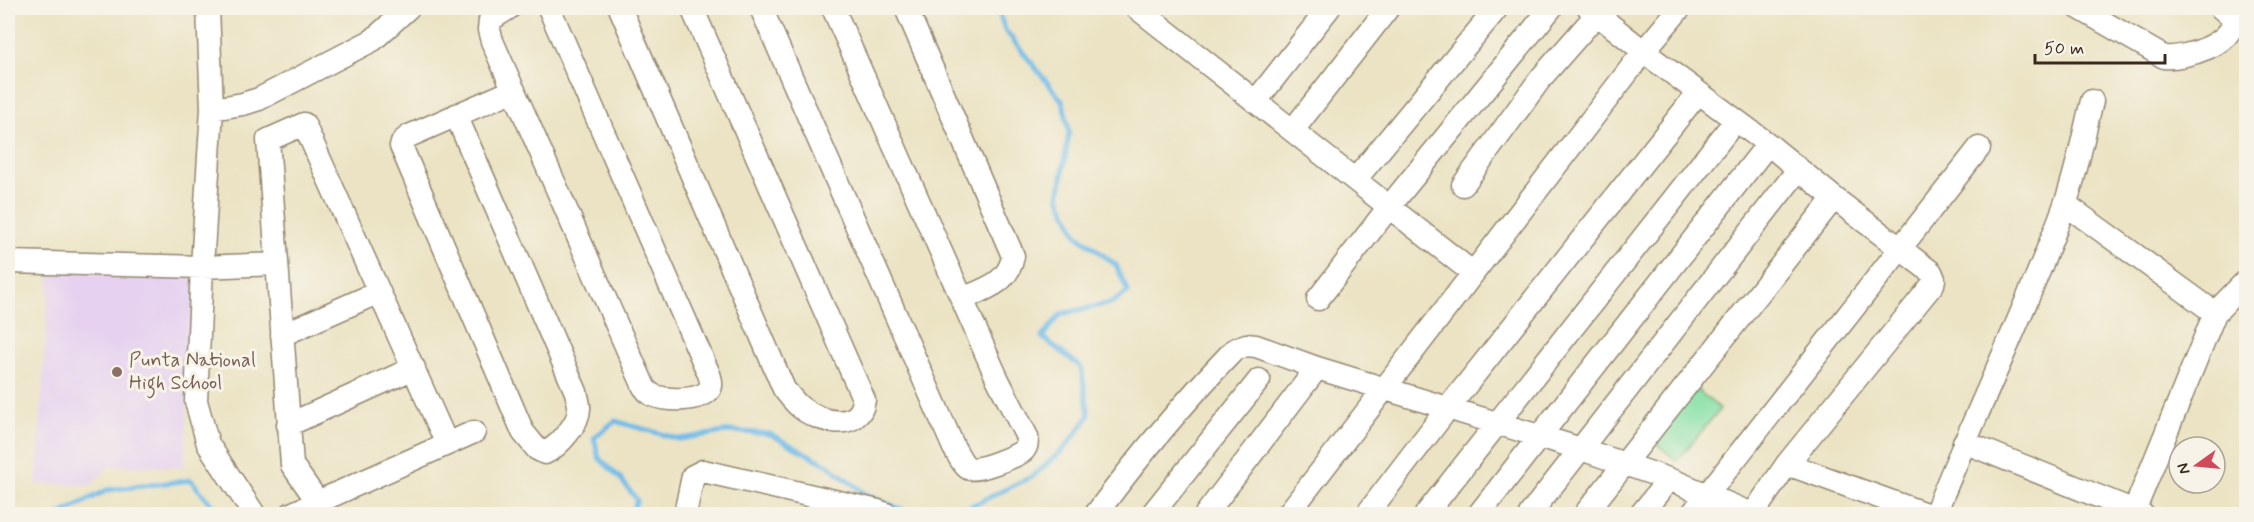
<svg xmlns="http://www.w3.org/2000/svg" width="2254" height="522" viewBox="0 0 2254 522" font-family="Mynerve,sans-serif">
<rect width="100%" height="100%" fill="#f7f3e8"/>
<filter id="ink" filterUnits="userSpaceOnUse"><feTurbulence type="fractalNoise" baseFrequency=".0167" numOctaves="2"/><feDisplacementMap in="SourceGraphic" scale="12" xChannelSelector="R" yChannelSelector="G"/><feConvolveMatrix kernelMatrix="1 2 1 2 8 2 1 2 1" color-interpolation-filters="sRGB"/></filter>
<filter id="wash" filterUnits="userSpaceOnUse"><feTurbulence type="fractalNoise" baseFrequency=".008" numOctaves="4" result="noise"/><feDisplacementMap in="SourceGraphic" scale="24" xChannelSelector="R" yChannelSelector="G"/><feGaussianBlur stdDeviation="1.35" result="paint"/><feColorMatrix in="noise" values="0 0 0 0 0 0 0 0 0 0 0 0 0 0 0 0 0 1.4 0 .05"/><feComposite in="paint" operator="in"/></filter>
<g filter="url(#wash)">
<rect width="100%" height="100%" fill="#ebe3c3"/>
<!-- built -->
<path fill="#e6d2f0" d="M50 271 195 277 184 467 110 466 90 485 36 484Z"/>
<!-- green -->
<path fill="#87e1a7" stroke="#618662" stroke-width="1.5" d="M1695 388 1720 409 1677 461 1652 440Z"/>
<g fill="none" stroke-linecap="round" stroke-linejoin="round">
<!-- stream -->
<path stroke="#70bbe9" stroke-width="5" d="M61 514 107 490 191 480 219 514
M631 514 637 500 620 478 599 458 594 438 615 421 679 439 731 431 770 434 828 465 868 496 908 512 967 508 1033 476 1065 448 1089 416 1081 367 1042 337 1061 314 1111 303 1128 292 1116 265 1077 235 1059 197 1069 132 1063 102 1005 30 997 8"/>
</g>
</g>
<g filter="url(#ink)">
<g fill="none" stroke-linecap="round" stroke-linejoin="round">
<!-- minor casing -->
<g stroke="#938670" stroke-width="25">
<path id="minor" d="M208 8 212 109 202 267 196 401 208 444 254 514
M509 8 490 20 489 30 492 41 644 387C646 390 648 392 651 394 662 402 708 402 711 386 712 378 707 370 704 363L549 8
M620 8 784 389C789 395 794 402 800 407 818 422 860 433 864 400L692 8
M761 8 954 448C958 454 962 464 968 468 975 473 1016 456 1023 451 1027 447 1027 443 1027 437L997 378 833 8
M906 8 1013 256C1009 283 985 289 962 299
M1137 8 1473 273
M1589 8 1652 58 1768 144 1834 198 1931 272 1934 279 1933 284 1787 464 1753 514
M2079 8 2164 57C2184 59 2236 44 2233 18L2221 8
M1256 101 1329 8
M212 109 243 104 259 99 340 57 373 40 408 8
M456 115 576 392C577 397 579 402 579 407 580 423 559 446 545 453L537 449 523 432 401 146 403 141 409 136 514 90
M1293 130 1388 8
M1355 180 1497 8
M1463 185 1541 78 1597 14
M2065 204 2215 313 2133 514
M8 262 202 267 277 264
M1318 299 1389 207 1551 8
M2215 313 2246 281
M282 335 379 292
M288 425 414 368
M1964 442 2142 514
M1787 464 1926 514
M318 502 292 465 268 140 304 124 447 444
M291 514 474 432
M685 514 693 476 703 471 878 511 886 514
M1096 514C1139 456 1184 402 1234 350L1246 345 1256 346 1317 368
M1152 514 1259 380
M1206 514 1317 368 1581 449 1674 481 1752 514
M1288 514 1644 51 1680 8
M1367 514 1448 408 1698 93
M1426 514 1735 121
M1479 514 1768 144
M1530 514 1798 170
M1585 514 1834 198
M1641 514 1669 479
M1692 514 1979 148
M1935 514C1976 411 2026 311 2064 207 2077 173 2083 136 2092 101"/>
</g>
<!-- minor -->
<use href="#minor" stroke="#fff" stroke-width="22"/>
</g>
</g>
<!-- markers -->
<circle fill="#8d6e63" stroke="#f7f3e8" stroke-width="2" cx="117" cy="372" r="6"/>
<g text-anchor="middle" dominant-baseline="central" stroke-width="6" stroke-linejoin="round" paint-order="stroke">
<!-- education labels -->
<g font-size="20" fill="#785e54" stroke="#f7f3e8" text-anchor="start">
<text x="129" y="360">Punta National<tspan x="129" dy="23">High School</tspan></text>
</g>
</g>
<!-- margin -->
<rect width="2254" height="522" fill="none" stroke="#f7f3e8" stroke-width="30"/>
<!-- north arrow -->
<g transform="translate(2197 465) rotate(255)"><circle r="28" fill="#f7f3e8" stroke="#aca397" stroke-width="1.5"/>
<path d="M0-4.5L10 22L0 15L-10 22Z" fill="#d1495b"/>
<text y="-9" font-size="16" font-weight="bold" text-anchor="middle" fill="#3b2a1e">N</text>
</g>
<!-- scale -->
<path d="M2035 54v9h130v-9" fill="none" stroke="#3b2a1e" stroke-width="3"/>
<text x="2044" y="54" font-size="18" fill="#3b2a1e" stroke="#f7f3e8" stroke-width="4.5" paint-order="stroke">50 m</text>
</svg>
